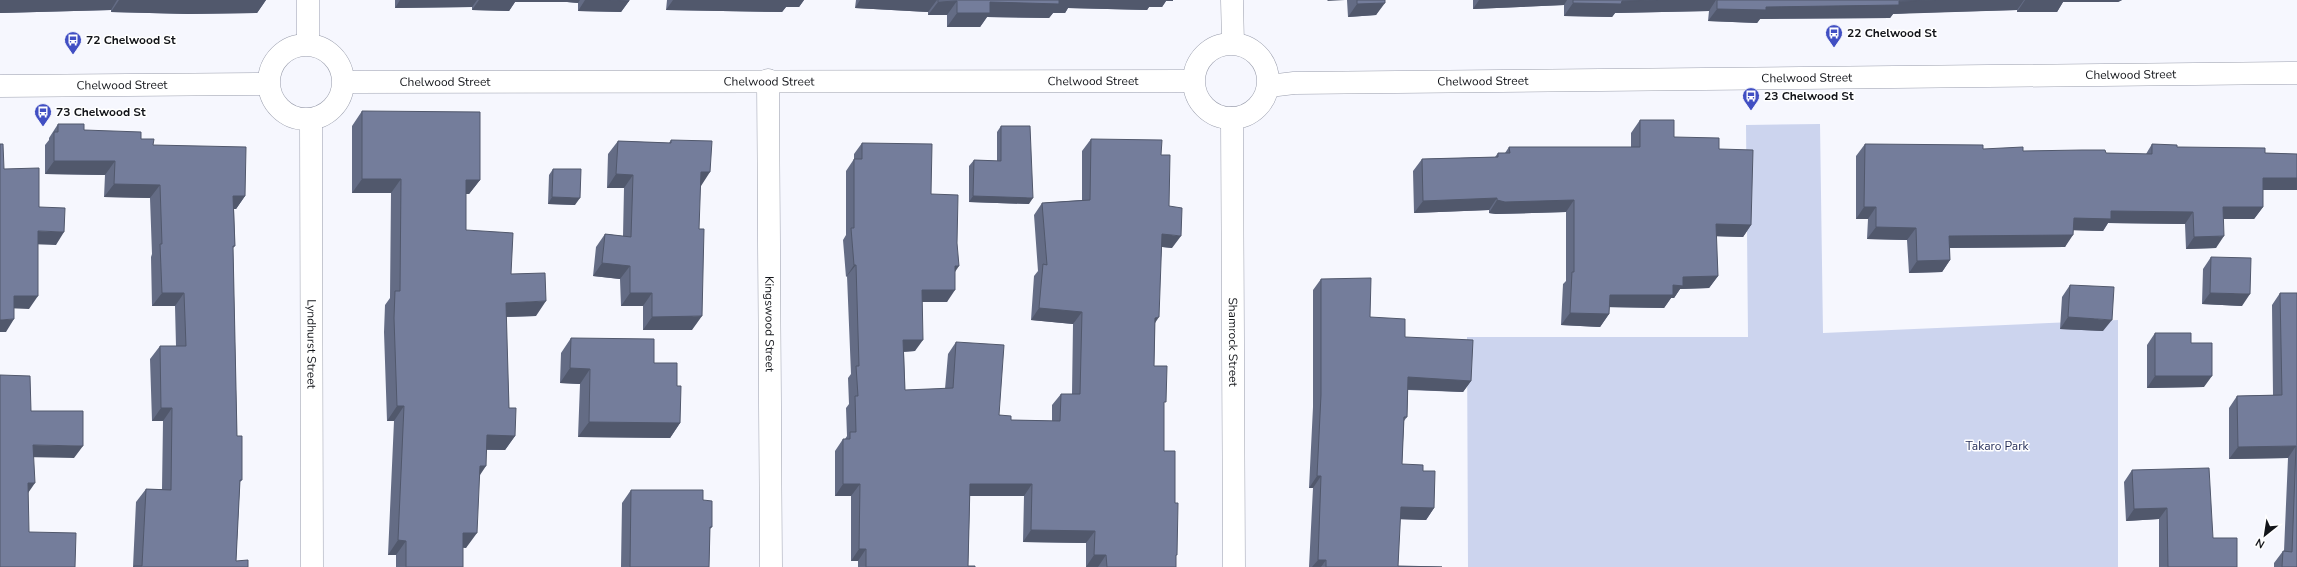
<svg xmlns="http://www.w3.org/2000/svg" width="2297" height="567" viewBox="0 0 2297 567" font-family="'Nunito Sans',sans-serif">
<rect width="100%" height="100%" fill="#f6f7fe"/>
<!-- green -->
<path fill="#ccd4ee" d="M1820 124 1823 333 2118 320V567H1468L1467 337H1748L1746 125Z"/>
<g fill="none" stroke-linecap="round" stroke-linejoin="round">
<!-- street casing -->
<g stroke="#9a9ead" stroke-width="23">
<g id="street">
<path d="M308 0V44"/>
<path d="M1232 0 1233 43"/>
<circle cx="1231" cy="81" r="37"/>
<circle cx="306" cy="82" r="37"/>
<path id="s1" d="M768 80 771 567"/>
<path id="s2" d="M344 82 1193 81"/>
<path id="s3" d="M0 86 268 84"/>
<path id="s4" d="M1269 86 1294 83 2297 73"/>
<path id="s5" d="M1232 118 1234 567"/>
<path id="s6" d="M311 120 312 567"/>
</g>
</g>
<!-- street -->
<use href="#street" stroke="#fff" stroke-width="22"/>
</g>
<!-- wall -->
<path fill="#646c85" d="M0 0H266L257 13 188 14 111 12V10L0 13Z
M395 0H629V1L621 12 578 11V3L567 2H515L509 11 472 10V7L395 8Z
M667 0H804L799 7H786L782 12 666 10Z
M856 0H1173V1H1166L1162 7H1149L1147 10 1068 8 1065 13H1053L1049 18 987 17 980 27H947V15H928V12L855 8Z
M1347 0H1385L1376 15 1348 17Z
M1473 0H2122L2118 2H2063L2057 12H2017V10L1909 13 1893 14 1890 18 1760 19 1757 23 1708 21 1709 11 1615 13 1612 17 1564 16V5L1473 9Z
M362 111 480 180 469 194H466V230L511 274 536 316 506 317 509 408 515 436 505 450H487L479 476 466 548 463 547V567H396V555H388L394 421H387L384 332 385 305 390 298 391 193H352V126Z
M1640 120 1674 137 1719 149 1751 225 1743 237 1716 236 1718 276 1709 288 1680 289 1674 298H1671L1664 308 1609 307V314L1600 327 1561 325 1563 284 1566 281V212L1496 214 1489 213V210L1414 213 1413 171 1422 159 1495 157 1498 153H1505L1509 147H1631V133Z
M58 124 84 130 141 139 245 196 236 209H234L235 246 233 248 237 436 242 480 240 482 236 561 248 567H133L136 502 146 489H162L163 421H152L150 359 160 346H176L175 306H152L151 257 152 254 150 198 104 197 105 175 45 174V145L49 140V138Z
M1001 126 1029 204 969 202V166L974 160 997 161V132Z
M1091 139 1161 155 1169 206 1172 248 1162 247 1155 324 1154 366 1164 406V451L1176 558V567H1086V543L1023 542 1024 496H970L968 566 975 567H858V561H851V496H835V451L843 439H845L847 436 846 408 849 404 848 378 851 374 847 276 846 277 843 240 846 235V171L854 159V154L862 143 931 194 955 272 947 302H922L915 351 904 352 905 390 945 389 948 354 956 342 999 415 1011 420 1052 421V405L1061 394H1072L1073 324 1031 320 1034 276 1038 271 1034 215 1042 203 1082 200V151Z
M671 140 701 186H700L692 330H643V306H621L620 279 593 276 596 247 605 234 623 236 624 188H607L608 154 618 141 669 143Z
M1865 144 1983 149 2023 151 2146 154 2152 144 2177 147 2265 153 2297 154V190H2263V207L2254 219H2223L2216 248 2186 249 2185 224 2108 223 2103 231 2073 230 2065 247 1950 248V260L1942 272 1909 273 1907 240 1867 239 1868 219H1856V156Z
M553 169 575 205 548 204 549 175Z
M2211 257 2242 306 2202 304 2203 269Z
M1321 279 1370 317 1405 337 1471 381 1463 392 1408 390 1407 417 1404 421 1402 464 1423 471 1434 508 1426 520 1400 519 1398 566 1442 567H1309L1313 488H1309L1313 407V290Z
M2070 285 2103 331 2060 329 2062 297Z
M2280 293H2297V567H2274V563L2283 551H2284L2288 458 2229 459V408L2237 396 2273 395 2272 305Z
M2155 333 2191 343 2204 387 2147 388V345Z
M571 338 654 363 677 386 680 423 670 438 578 437 580 384 560 383 561 353Z
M2132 470 2213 538 2237 567H2159V519L2126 521 2124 482Z
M631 490 703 500 712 527 710 529 709 567H621L622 503Z"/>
<!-- shaded-wall -->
<path fill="#51586c" d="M0 0H117L111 10 0 13Z
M119 0H266L257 13 188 14 111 12Z
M400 0H477L472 7 395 8Z
M479 0H580L578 3 567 2H515L509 11 472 10Z
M585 0H609L629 1 621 12 578 11Z
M673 0H804L799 7H786L782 12 666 10Z
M860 0H937L928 12 855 8Z
M1059 0H1173V1H1166L1162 7H1149L1147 10 1068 8 1065 13H1053L1049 18 987 17 980 27H947L957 13 990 2Z
M1328 0H1345L1327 1Z
M1479 0H1567L1564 5 1473 9Z
M1658 0H1716L1709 11 1615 13 1612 17 1564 16 1573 3Z
M1936 0H2024L2017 10 1893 14 1890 18 1760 19 1757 23 1708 21 1717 9Z
M2025 0H2122L2118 2H2063L2057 12H2017Z
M957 1 947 15H928L938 2Z
M1385 3 1376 15 1348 17 1357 4Z
M54 161H115L105 175 45 174Z
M701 172H710L701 186 691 185Z
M616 174 633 175 624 188H607Z
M2263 178H2297V190H2255Z
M362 179H401L391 193H352Z
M466 180H480L469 194H456Z
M114 184 160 185 150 198 104 197Z
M233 196H245L236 209H224Z
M973 196 1033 198 1029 204 969 202Z
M552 197 580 198 575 205 548 204Z
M1497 198 1489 210 1414 213 1423 201Z
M1497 200H1574L1566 212 1496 214 1489 213Z
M1864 207H1876L1868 219H1856Z
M2223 207H2263L2254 219H2214Z
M2111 211 2193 212 2185 224 2108 223 2103 231 2065 230 2074 218Z
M1716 224 1751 225 1743 237 1707 236Z
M1876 227 1916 228 1907 240 1867 239Z
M38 231 64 232 56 245 29 244Z
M1162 234 1181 236 1172 248 1154 246Z
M2073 235 2065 247 1941 248 1949 236Z
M2224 236 2216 248 2186 249 2194 237Z
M1950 260 1942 272 1909 273 1917 261Z
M602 263 630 266 620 279 593 276Z
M854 265H856L847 276 846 277Z
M955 266H959L951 278Z
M1718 276 1709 288 1680 289 1674 298H1671L1664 308 1601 307 1610 295 1673 285 1683 277Z
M922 290H955L947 302H914Z
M162 293H184L175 306H152Z
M630 293H652L643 306H621Z
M2210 293 2250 294 2242 306 2202 304Z
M14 296H38L29 309 5 308Z
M546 301 536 316 495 317 506 303Z
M1039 308 1082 312 1073 324 1031 320Z
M1570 313 1609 314 1600 327 1561 325Z
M702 316 692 330H643L652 317Z
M1159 317 1151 329 1155 318Z
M2068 317 2112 320 2103 331 2060 329Z
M14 319 6 332H0V320Z
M903 340H923L915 351 895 352Z
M570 368 590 369 580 384 560 383Z
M2155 376H2212L2204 387 2147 388Z
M1408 377 1471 381 1463 392 1400 389Z
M397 406H404L394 421H387Z
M161 408H172L163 421H152Z
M589 422 680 423 670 438 578 437Z
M487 435 515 436 505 450 477 449Z
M33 445 83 446 74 458 24 457Z
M2296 446 2288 458 2229 459 2238 447Z
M480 466H486L476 481Z
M1317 476H1321L1313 488H1309Z
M28 483H35L26 496Z
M843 484H860L851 496H835Z
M970 484H1032L1024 496H962Z
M1401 507 1434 508 1426 520 1392 519Z
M2167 508 2159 519 2126 521 2134 509Z
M1031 530 1095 531 1086 543 1023 542Z
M463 533H477L466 548 453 547Z
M398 540 406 541 396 555H388Z
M859 549H866L858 561H851Z
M1094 555H1106L1098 567H1086Z
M1318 560H1326L1321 567H1312Z"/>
<!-- building -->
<path fill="#747d9b" stroke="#51586c" d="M609 0H629V1Z
M938 0H1059V4L990 2V13H957V1L938 2Z
M1357 0H1385V3L1357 4Z
M1573 0H1658L1622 1 1621 4 1573 3Z
M1717 0H1936L1899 1V5L1766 7V10L1717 9Z
M362 111 480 112V180H466V230L513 233 511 274 545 273 546 301 506 303 509 408H516L515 436 487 435 486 466H480L477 533H463V567H406V541L398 540 404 406H397L394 318 395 291H400L401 179H362Z
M1640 120H1674V137L1719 138V149L1753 150 1751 225 1716 224 1718 276 1683 277V286L1673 285V295H1610L1609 314 1570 313 1572 272H1574V200L1505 202 1497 200V198L1423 201 1422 159 1498 157V153H1510L1509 147H1640Z
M58 124H84V130L141 132V139H154L153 145 246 147 245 196H233L235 246H233L237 436H242V480H240L236 561 248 560V567H134V566H142L146 489 171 490 172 408H161L160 346H186L184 293H162L160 244H162L160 185 114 184 115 161H54V132H58Z
M1001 126H1030L1033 198 973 196 974 160 1001 161Z
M1091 139 1162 140 1161 155H1170L1169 206 1182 208 1181 236 1162 234 1159 317 1155 318 1154 366H1167L1166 402H1164V451H1175V503H1178L1177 555H1176V567H1107L1106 555H1094L1095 531 1031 530 1032 484H970L968 566H975V567H866V549H859L860 484H843V439H850V432H856L855 396H858L856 366H859L856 265H854L851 228H854V159H862V143L932 144 931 194 958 195 957 243 959 266H955V290H922L923 340H903L905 390 953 388 956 342 1004 345 999 415 1011 416V420L1060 421 1061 394H1080L1082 312 1039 308 1043 264 1047 265 1042 203 1090 200Z
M671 140 712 141 710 172H701L699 229H704L702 316 652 317V293H630V266L602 263 605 234 631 237 633 175 616 174 618 141 671 143Z
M0 144H3L4 169 39 168V207L65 208 64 232 38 231V296H14V319L0 320Z
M1865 144 1983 145V149L2023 147V151L2082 150H2105L2106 153 2152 154V144L2177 145V147L2265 148V153L2297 154V178H2263V207H2223L2224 236 2194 237 2193 212 2111 211V219L2074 218 2073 235 1949 236 1950 260 1917 261 1916 228 1876 227V207H1864Z
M553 169H581L580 198 552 197Z
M2211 257 2251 258 2250 294 2210 293Z
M1371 278 1370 317 1405 319V337L1473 340 1471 381 1408 377 1407 417H1404L1402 464 1423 465V471H1435L1434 508 1401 507 1398 566 1442 567H1326V560H1318L1321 476H1317L1321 395V279Z
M2070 285 2114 287 2112 320 2068 317Z
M2280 293H2297V567H2282L2283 551 2292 552 2296 446 2238 447 2237 396 2282 395Z
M2155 333H2191V343H2212V376H2155Z
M571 338 654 339V363H677V386H681L680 423 589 422 590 369 570 368Z
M0 375 30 376 31 411H83V446L33 445 35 483H28L29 532 76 533 75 567H0Z
M2209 468 2213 538H2237V567H2168L2167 508 2134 509 2132 470Z
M631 490H703V500L712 501V527H710L709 567H630Z"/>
<!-- icons -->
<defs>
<g id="bus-pin" transform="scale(0.9)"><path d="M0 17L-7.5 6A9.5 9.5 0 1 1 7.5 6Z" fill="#414fc3" stroke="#fff"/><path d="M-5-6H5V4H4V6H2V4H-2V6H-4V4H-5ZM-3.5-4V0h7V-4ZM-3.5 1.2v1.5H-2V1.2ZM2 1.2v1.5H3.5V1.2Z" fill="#fff"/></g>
</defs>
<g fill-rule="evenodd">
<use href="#bus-pin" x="1834" y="33"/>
<use href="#bus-pin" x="73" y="40"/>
<use href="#bus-pin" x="1751" y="96"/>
<use href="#bus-pin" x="43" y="112"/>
</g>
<g text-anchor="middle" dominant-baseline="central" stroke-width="3" stroke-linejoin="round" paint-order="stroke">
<!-- poi labels -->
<g font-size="12" font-weight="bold" fill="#13151a" stroke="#fff" text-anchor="start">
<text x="1847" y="33">22 Chelwood St</text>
<text x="86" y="40">72 Chelwood St</text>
<text x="1764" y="96">23 Chelwood St</text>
<text x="56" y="112">73 Chelwood St</text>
</g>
<!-- street labels -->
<g font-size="12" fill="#13151a" stroke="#fff">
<text stroke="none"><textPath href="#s4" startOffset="862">Chelwood Street</textPath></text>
<text stroke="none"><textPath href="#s4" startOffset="538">Chelwood Street</textPath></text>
<text stroke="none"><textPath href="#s2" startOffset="425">Chelwood Street</textPath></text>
<text stroke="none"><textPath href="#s2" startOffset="101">Chelwood Street</textPath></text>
<text stroke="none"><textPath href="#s2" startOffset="749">Chelwood Street</textPath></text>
<text stroke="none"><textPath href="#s4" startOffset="214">Chelwood Street</textPath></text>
<text stroke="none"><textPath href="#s3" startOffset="122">Chelwood Street</textPath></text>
<text stroke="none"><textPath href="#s1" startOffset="244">Kingswood Street</textPath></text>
<text stroke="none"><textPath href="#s5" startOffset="224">Shamrock Street</textPath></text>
<text stroke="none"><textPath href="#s6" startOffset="224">Lyndhurst Street</textPath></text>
</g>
<!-- park labels -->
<g font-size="12" fill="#262f5a" stroke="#fff">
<text x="1997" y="446">Takaro Park</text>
</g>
</g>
<!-- north arrow -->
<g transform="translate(2265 535) rotate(210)" stroke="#ffffff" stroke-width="3" paint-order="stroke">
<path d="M0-3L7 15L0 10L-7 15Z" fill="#13151a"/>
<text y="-6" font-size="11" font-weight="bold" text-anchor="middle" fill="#13151a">N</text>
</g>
</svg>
